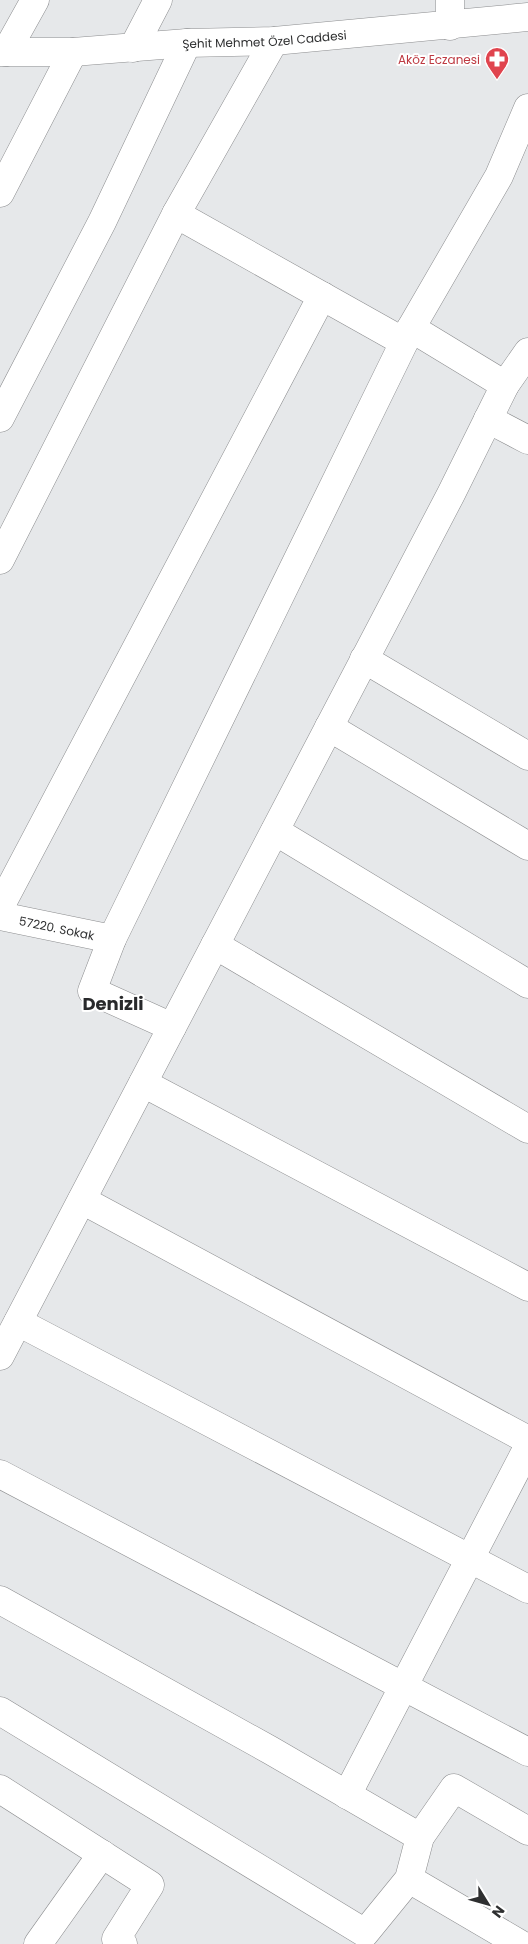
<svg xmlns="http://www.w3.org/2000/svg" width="528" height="1944" viewBox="0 0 528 1944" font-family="Poppins,sans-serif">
<rect width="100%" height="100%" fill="#e6e8ea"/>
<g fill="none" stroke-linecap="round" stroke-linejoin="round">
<!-- minor casing -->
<g stroke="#8c8d8f" stroke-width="29">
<g id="minor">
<path d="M133 48 158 0"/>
<path d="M6 52 35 0"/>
<path d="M0 193 73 52"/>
<path d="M322 296 404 342"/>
<path d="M411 328 499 176 528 108"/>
<path d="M0 418 102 222 187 43"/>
<path d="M488 419 528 440"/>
<path d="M0 560 176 214 274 41"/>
<path d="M364 659 528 756"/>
<path d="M329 727 528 846"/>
<path d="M275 831 528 984"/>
<path d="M0 907 322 296 176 214"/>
<path id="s1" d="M0 916 112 939"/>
<path d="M215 945 528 1129"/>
<path d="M172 1027 92 991 112 939 411 328 505 385"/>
<path d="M143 1083 528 1287"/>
<path d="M82 1200 528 1440"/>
<path d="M18 1322 528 1589"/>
<path d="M0 1356 451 494 505 385 528 352"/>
<path d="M0 1474 528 1752"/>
<path d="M0 1600 270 1750 420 1837"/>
<path d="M0 1711 365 1933 409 1879 420 1837 454 1788 528 1831"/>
<path d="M0 1789 150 1885 116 1939 123 1944"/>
<path d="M347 1795 528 1447"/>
<path d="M409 1879 520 1944"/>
<path d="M38 1944 102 1854"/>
</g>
</g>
<!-- major casing -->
<g stroke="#8c8d8f" stroke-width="29">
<g id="major">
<path d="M450 26V0"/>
<path id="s2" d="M0 52H73L187 43 274 41 528 17"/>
</g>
</g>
<!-- minor -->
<use href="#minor" stroke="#fff" stroke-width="28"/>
<!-- major -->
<use href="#major" stroke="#fff" stroke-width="28"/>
</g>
<!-- icons -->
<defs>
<g id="pharmacy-pin" transform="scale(1.25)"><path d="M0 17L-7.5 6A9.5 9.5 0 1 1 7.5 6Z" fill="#e0444e" stroke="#fff"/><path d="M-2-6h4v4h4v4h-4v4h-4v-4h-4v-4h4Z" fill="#fff"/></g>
</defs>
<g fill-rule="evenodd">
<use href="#pharmacy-pin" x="497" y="59"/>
</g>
<g text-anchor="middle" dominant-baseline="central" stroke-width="4" stroke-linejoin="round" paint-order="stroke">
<!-- street labels -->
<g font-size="12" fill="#2e2f30" stroke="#fff">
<text stroke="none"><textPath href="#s2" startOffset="265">Şehit Mehmet Özel Caddesi</textPath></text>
<text stroke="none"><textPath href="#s1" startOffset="58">57220. Sokak</textPath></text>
</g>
<!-- health labels -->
<g font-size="12" fill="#be3a42" stroke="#fff" text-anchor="end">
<text x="480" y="59">Aköz Eczanesi</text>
</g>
<!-- district labels -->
<g font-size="18" font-weight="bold" fill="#28292b" stroke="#fff">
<text x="113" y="1003">Denizli</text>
</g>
</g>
<!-- north arrow -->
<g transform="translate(488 1904) rotate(127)" stroke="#ffffff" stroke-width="4" paint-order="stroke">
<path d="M0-4L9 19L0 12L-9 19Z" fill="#2e2f30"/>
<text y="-8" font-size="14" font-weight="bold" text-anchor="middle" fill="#2e2f30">N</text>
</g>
</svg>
